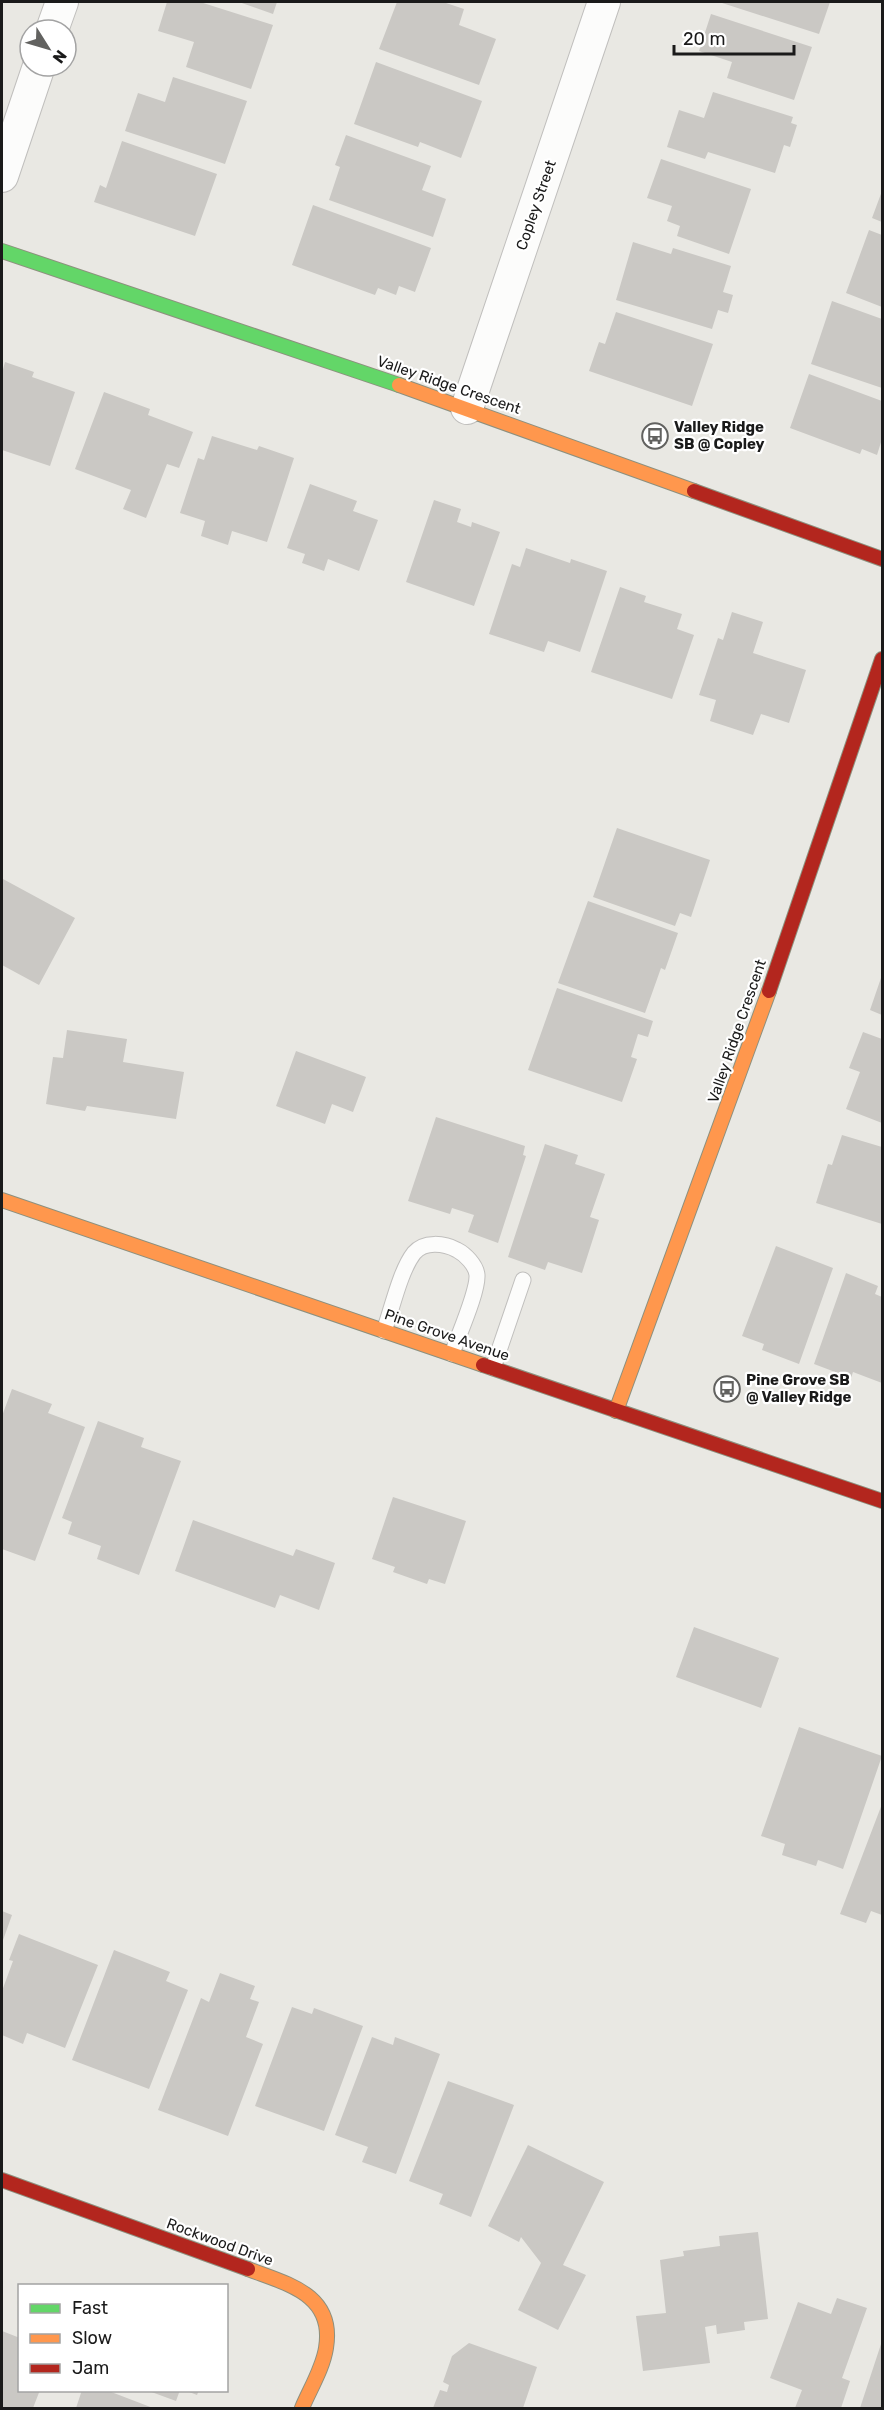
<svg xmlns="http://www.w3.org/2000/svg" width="884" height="2410" viewBox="0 0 884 2410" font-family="Rubik,sans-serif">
<rect width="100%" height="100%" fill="#e9e8e3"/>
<!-- building -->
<path fill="#cac8c4" d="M167 2H200L273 25 251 89 186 67 194 42 158 31Z
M239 2H277L273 14Z
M397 2H443L464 9 459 25 496 39 479 85 379 49Z
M719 2H830L819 34Z
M711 14 812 47 794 100 727 78 732 62 699 51Z
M376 62 482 101 461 158 420 142 418 147 354 124Z
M173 77 247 101 225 164 125 131 138 93 165 102Z
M713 92 793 117 791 123 797 125 790 147 784 145 775 173 708 152 705 159 667 147 679 110 704 118Z
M346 135 431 166 422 190 446 199 433 237 329 200 340 167 335 165Z
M122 141 217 174 195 236 94 202 100 185 106 188Z
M661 159 751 189 729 254 677 236 680 226 667 221 672 206 647 198Z
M882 191V222L872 218Z
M313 205 431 248 415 292 399 286 396 295 378 288 375 295 292 265Z
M869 230 882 235V307L846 293Z
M633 242 671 254 673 248 731 266 723 292 733 295 728 313 718 310 712 329 616 300Z
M832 301 882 319V388L811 364Z
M616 312 713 344 692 406 589 371 599 342 605 344Z
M5 362 34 372 32 377 75 392 50 466 2 450V373Z
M809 374 882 401V439L877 455 862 449 860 454 790 428Z
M104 392 150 409 148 415 193 432 179 468 167 464 146 518 123 509 131 490 75 469Z
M212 436 257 450 259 446 294 458 267 542 232 531 228 545 201 536 205 521 180 513 198 458 204 460Z
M310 484 357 501 353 511 378 520 359 571 328 559 324 571 302 563 305 554 287 548Z
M434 500 461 509 457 522 471 527 472 522 500 532 474 606 406 582Z
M526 548 570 563 571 559 607 571 580 652 548 641 544 652 489 634 512 564 520 567Z
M620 587 646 596 644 602 682 614 677 629 694 635 672 699 591 672Z
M732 612 763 622 753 653 806 670 789 723 761 714 753 735 710 721 716 700 699 695 718 638 723 640Z
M617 828 710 860 691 917 680 913 675 926 593 897Z
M3 879 75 918 39 985 2 965Z
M588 901 678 933 665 970 661 968 645 1013 558 983Z
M882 975V1015L870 1010Z
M557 988 653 1021 648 1037 638 1034 631 1057 637 1059 622 1102 528 1070Z
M67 1030 127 1039 123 1062 184 1072 176 1119 87 1106 85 1111 46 1104 53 1057 63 1058Z
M863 1032 882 1039V1123L846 1109 860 1072 849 1068Z
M296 1051 366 1077 353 1112 332 1104 325 1124 276 1106Z
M436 1117 525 1146 523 1155 526 1156 498 1243 468 1232 474 1215 452 1208 450 1214 408 1201Z
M842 1135 882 1147V1224L816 1203 828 1164 832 1165Z
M545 1144 578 1155 575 1164 605 1174 590 1217 599 1220 582 1273 548 1262 545 1270 508 1257Z
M776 1246 833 1268 799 1364 762 1350 764 1344 742 1336Z
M846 1273 878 1286 875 1294 882 1297V1383L853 1372 851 1378 814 1364Z
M12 1389 52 1404 48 1413 85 1427 35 1561 2 1549V1416Z
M98 1421 144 1438 141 1447 181 1461 139 1575 97 1559 101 1546 68 1534 72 1522 62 1518Z
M393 1497 466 1521 445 1584 429 1579 427 1584 393 1572 395 1567 372 1559Z
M193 1520 293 1556 296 1549 335 1563 319 1610 280 1595 275 1608 175 1571Z
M694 1627 779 1658 761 1708 676 1677Z
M799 1727 882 1756 843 1869 818 1860 816 1866 782 1855 785 1844 761 1836Z
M882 1804V1915L871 1911 866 1923 840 1914Z
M2 1911 12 1915 2 1943Z
M19 1934 98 1965 65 2048 27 2033 23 2044 2 2035V1991L13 1961 9 1960Z
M114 1950 170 1972 166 1981 188 1990 149 2089 72 2060Z
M220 1973 255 1986 250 1999 259 2002 246 2037 263 2044 228 2136 158 2110 201 1998 209 2002Z
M292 2007 312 2014 314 2008 363 2026 324 2131 255 2106Z
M372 2037 393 2045 395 2037 440 2054 396 2174 362 2162 368 2147 335 2135Z
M448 2081 514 2105 471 2217 439 2204 443 2194 409 2181Z
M528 2145 604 2182 563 2265 586 2275 558 2330 518 2310 541 2263 521 2237 519 2242 488 2226Z
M758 2232 768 2319 744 2322 745 2330 717 2334 716 2325 705 2327 710 2363 643 2371 636 2316 666 2313 660 2260 684 2256 683 2251 720 2246 719 2236Z
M837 2298 867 2308 842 2378 850 2381 841 2408H795L802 2390 770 2378 798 2302 831 2314Z
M2 2331 20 2338V2390H40L33 2408H2Z
M882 2341V2408H860Z
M469 2343 537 2367 523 2408H433L440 2390 447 2392 449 2385 443 2382 452 2356Z
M82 2390H106L153 2408H76Z
M146 2390H180L176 2401Z
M184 2390H199L197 2395Z"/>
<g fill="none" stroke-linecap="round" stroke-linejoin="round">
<!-- lane casing -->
<g stroke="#c0bfbd" stroke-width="17">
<path id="lane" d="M384 1331C392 1309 400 1271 414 1253 424 1241 444 1243 457 1250 465 1254 476 1265 477 1275 478 1292 458 1336 452 1354
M493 1368 523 1280"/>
</g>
<!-- street casing -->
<g stroke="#c0bfbd" stroke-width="34">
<path id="street" d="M52 30 62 2
M2 176 39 66
M467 408 604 2"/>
</g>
<!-- fast casing -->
<g stroke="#8d907e" stroke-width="16">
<path id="fast" d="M2 251 399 385"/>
</g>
<!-- slow casing -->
<g stroke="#8d907e" stroke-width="16">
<path id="slow" d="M399 385 694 491
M2 1200 483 1365
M616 1411 769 991
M248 2269C287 2284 335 2294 326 2348 323 2368 310 2389 302 2408"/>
</g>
<!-- jam casing -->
<g stroke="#8d907e" stroke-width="16">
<path id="jam" d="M694 491 882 559
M769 991 882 659
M483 1365 882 1501
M2 2180 248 2269"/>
</g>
<!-- lane -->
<use href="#lane" stroke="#fcfcfb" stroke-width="15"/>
<!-- street -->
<use href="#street" stroke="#fcfcfb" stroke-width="32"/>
<!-- fast -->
<use href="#fast" stroke="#63d668" stroke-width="14"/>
<!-- slow -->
<use href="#slow" stroke="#ff974d" stroke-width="14"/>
<!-- jam -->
<use href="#jam" stroke="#b3261e" stroke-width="14"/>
</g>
<!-- icons -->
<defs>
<g id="bus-ring" transform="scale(1.35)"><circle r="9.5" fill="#fff" stroke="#626260" stroke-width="1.5"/><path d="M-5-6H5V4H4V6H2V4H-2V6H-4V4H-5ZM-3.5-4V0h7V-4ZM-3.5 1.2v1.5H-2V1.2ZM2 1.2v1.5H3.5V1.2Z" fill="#626260"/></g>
</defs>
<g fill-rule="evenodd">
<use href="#bus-ring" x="655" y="436"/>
<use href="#bus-ring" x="727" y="1389"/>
</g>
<g text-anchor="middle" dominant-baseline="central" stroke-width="4.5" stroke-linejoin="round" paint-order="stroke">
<!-- street labels -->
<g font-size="15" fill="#1a1a1a" stroke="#fff">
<text transform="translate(536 205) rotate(-71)">Copley Street</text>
<text transform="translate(449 385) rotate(19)">Valley Ridge Crescent</text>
<text transform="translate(737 1031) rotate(-71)">Valley Ridge Crescent</text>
<text transform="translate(447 1335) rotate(19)">Pine Grove Avenue</text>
<text transform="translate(220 2242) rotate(20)">Rockwood Drive</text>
</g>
<!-- poi labels -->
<g font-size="15" font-weight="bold" fill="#1a1a1a" stroke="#fff" text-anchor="start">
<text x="674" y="427">Valley Ridge<tspan x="674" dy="17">SB @ Copley</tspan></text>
<text x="746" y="1380">Pine Grove SB<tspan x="746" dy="17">@ Valley Ridge</tspan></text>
</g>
</g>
<!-- border -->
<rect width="884" height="2410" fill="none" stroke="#1a1a1a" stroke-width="6"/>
<!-- legend -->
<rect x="18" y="2284" width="210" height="108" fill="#ffffff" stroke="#a3a3a3" stroke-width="1.5"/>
<rect x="30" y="2304" width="30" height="9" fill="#63d668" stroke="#a3a3a3" stroke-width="1.5"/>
<text x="72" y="2314" font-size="18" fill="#1a1a1a">Fast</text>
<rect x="30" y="2334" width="30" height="9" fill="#ff974d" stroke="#a3a3a3" stroke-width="1.5"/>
<text x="72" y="2344" font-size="18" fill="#1a1a1a">Slow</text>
<rect x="30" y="2364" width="30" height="9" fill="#b3261e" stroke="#a3a3a3" stroke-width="1.5"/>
<text x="72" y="2374" font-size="18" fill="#1a1a1a">Jam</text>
<!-- north arrow -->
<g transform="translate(48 48) rotate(127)"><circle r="28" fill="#ffffff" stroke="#a3a3a3" stroke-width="1.5"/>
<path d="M0-4.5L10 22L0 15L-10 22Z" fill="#626260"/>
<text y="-9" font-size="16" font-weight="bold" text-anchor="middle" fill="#1a1a1a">N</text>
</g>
<!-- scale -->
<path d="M674 45v9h120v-9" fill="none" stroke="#1a1a1a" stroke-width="3"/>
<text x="683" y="45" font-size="18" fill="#1a1a1a" stroke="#ffffff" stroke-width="4.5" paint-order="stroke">20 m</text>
</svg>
